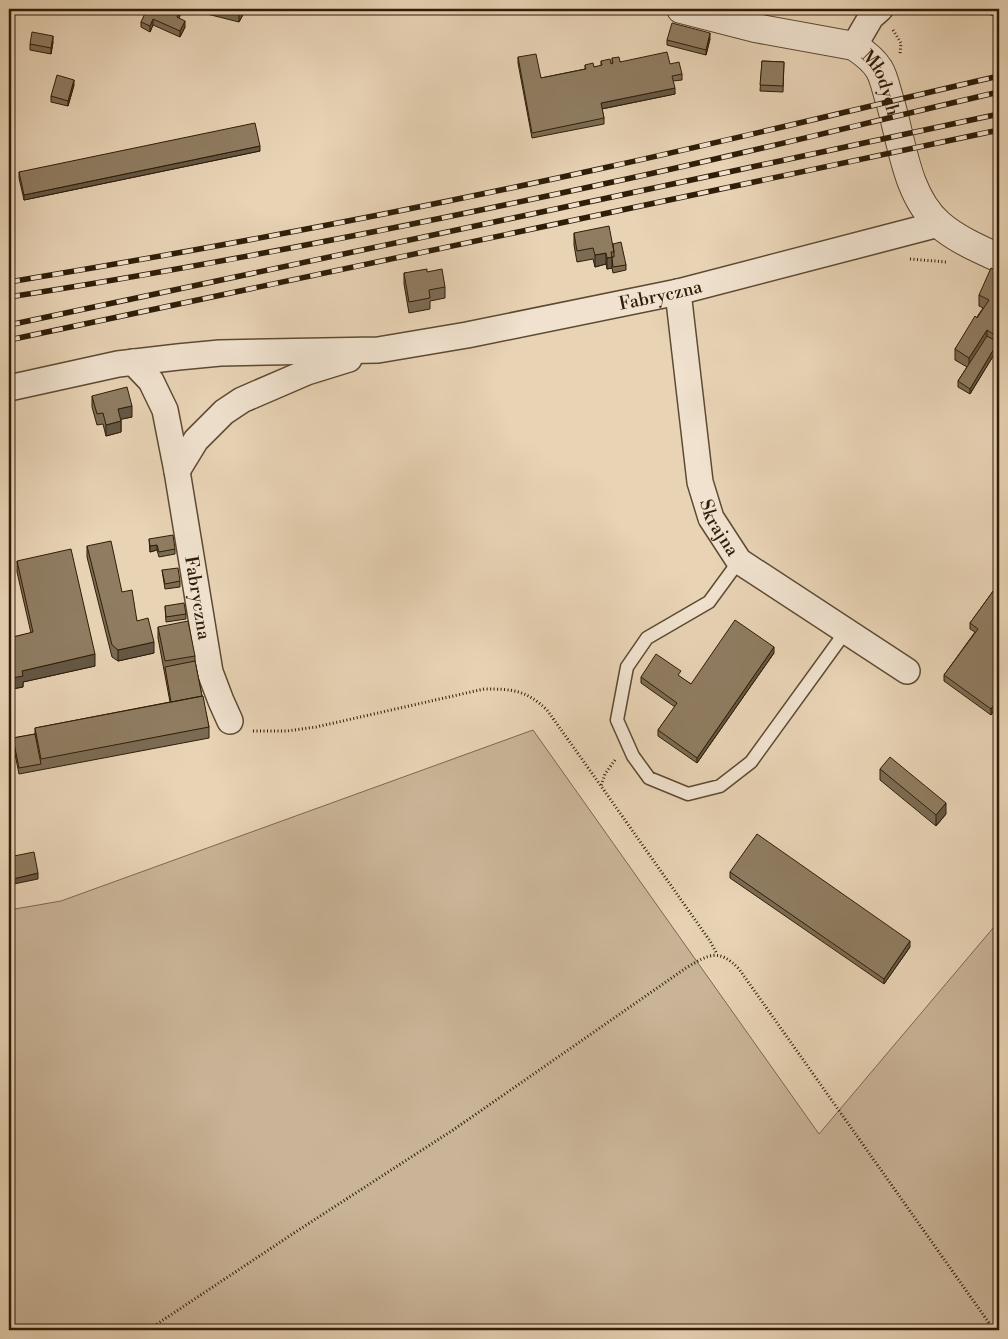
<svg xmlns="http://www.w3.org/2000/svg" width="1008" height="1339" viewBox="0 0 1008 1339" font-family="'Libre Bodoni',serif">
<rect width="100%" height="100%" fill="#e8d3b5"/>
<filter id="stains"><feTurbulence type="fractalNoise" baseFrequency=".004" numOctaves="4"/><feColorMatrix values="0 0 0 0 .2 0 0 0 0 .09 0 0 0 0 .02 0 0 0 .5 -.17"/></filter>
<radialGradient id="worn" r=".72"><stop offset=".6" stop-color="#630" stop-opacity="0"/><stop offset="1" stop-color="#630" stop-opacity=".3"/></radialGradient>
<!-- green -->
<path fill="#c9b497" stroke="#7c684f" d="M533 730 819 1134 999 921V1330H9V910L61 901Z"/>
<g fill="none" stroke-linecap="round" stroke-linejoin="round">
<!-- service casing -->
<g stroke="#5d4a32" stroke-width="15">
<path id="service" d="M994 9 999 10
M755 28 759 9
M739 561 709 602 647 638 627 667 617 720 633 756 649 778 688 794 720 786 751 762 846 631"/>
</g>
<!-- minor casing -->
<g stroke="#5d4a32" stroke-width="28">
<g id="minor">
<path d="M854 46 871 17 880 9"/>
<path id="s1" d="M678 292 700 482 711 518 739 561 907 671"/>
<path id="s2" d="M133 362 151 381 165 410 177 471 210 672 221 701 230 721"/>
<path id="s3" d="M9 388 118 364 178 357 220 353 378 350 467 335 678 292 939 224"/>
<path d="M177 471 196 440 224 412 242 400 307 372 349 359"/>
</g>
</g>
<!-- tertiary casing -->
<g stroke="#5d4a32" stroke-width="30">
<g id="tertiary">
<path id="s4" d="M681 9 755 28 854 46C863 52 873 59 879 69 884 77 886 89 889 98 902 139 905 194 939 224 956 239 979 249 999 258"/>
</g>
</g>
<!-- path -->
<path stroke="#2f1d07" stroke-width="3" stroke-dasharray="1 2.5" stroke-linecap="butt" d="M809 10 821 9
M893 30 901 43 900 54
M910 259 946 262
M253 731H287L316 727 484 689C513 689 526 690 547 710L601 786
M615 760 605 774 601 786 710 941 717 954
M148 1330 294 1233 453 1130 686 968C709 954 719 948 739 969L994 1330"/>
<!-- service -->
<use href="#service" stroke="#f0e2cf" stroke-width="12"/>
<!-- minor -->
<use href="#minor" stroke="#f0e2cf" stroke-width="25"/>
<!-- tertiary -->
<use href="#tertiary" stroke="#f0e2cf" stroke-width="28"/>
<!-- rail casing -->
<g stroke="#2f1d07" stroke-width="5.5">
<path id="rail" d="M9 282C209 249 409 211 608 167 739 138 869 106 999 76
M9 297C210 266 409 226 608 183 739 155 869 122 999 92
M9 325 612 197 999 114
M9 340 999 130"/>
</g>
<!-- rail -->
<use href="#rail" stroke="#f0e2cf" stroke-width="4" stroke-dasharray="11" stroke-linecap="butt"/>
</g>
<!-- wall -->
<path fill="#7b6b53" stroke="#2f1d07" d="M203 9H246L239 22 203 13Z
M165 12 179 18 185 27 180 37 153 25 150 32 141 27V22Z
M710 39 706 55 667 45V40Z
M53 42 51 54 30 50V44Z
M518 57 541 78 585 69V65L594 67 601 66V61L611 64H612V58L620 62 670 64 682 74V80L673 81 675 94 602 109 604 118V124L532 138 518 63Z
M762 61 784 62 783 92 760 91Z
M74 85 68 106 51 102V96Z
M260 151 24 200 19 178V172Z
M574 233 613 244 626 265V270L613 273 612 268 607 269 606 264 595 267 593 259 577 262 574 245Z
M427 272 445 287V298L430 301V309L409 313 404 284V273Z
M999 272V349L998 348 970 394 958 387V381L967 367 955 360V349L983 308 979 306V295Z
M92 396 132 417 121 419V432L106 436 103 424 97 425 92 407Z
M149 539 175 549V554L159 557 157 550 150 552Z
M87 546 122 592 154 653 118 661 112 657 87 557Z
M17 561 95 666 23 682V687L12 689 11 684 9 638 31 633 17 572Z
M162 570 180 581V587L165 589Z
M999 583V703L991 715 944 681V675L975 632 970 629V623Z
M165 606 186 614V619L166 622Z
M158 627 195 656V661L202 696 209 727V738L19 774 13 744V738L35 734V728L170 702 158 638Z
M774 653 697 763 658 736V730L675 707 641 683V677H680L691 684Z
M880 769 946 814 936 826 880 780Z
M730 872 910 947 884 984 730 878Z"/>
<!-- shaded-wall -->
<path fill="#645744" stroke="#2f1d07" d="M180 9H183L177 23V17Z
M241 9H246L239 22V11Z
M153 19V25L150 32V26Z
M185 21V27L180 37V31Z
M710 33V39L706 55V50Z
M53 36V42L51 54V48Z
M74 80V85L68 106V101Z
M675 88V94L601 109V103Z
M260 146V151L24 200V195Z
M606 253V264L595 267V255Z
M612 257V268L607 269V258Z
M987 330V341L969 369V358Z
M998 342V348L970 394V389Z
M132 406V417L118 420V409Z
M121 421V432L106 436V425Z
M157 545V550L150 552V546Z
M154 642V653L118 661V650Z
M774 647V653L697 763V758Z
M95 654V666L23 682V687L12 689V678L22 671Z
M11 673V684L9 685V674Z
M999 698V703L991 715V709Z
M946 803V814L936 826V815Z
M38 873V879L9 885V880Z
M910 941V947L884 984V979Z"/>
<!-- building -->
<path fill="#8f7c61" stroke="#2f1d07" d="M147 9H158L165 12 166 9H180L177 17 185 21 180 31 153 19 150 26 141 22Z
M229 9H241L239 11Z
M672 23 710 33 706 50 667 40Z
M32 32 53 36 51 48 30 44Z
M667 52 670 64 679 62 682 74 672 76 675 88 601 103 604 118 532 133 518 57 536 54 541 78 586 69 585 65 593 63 594 67 602 65 601 61 610 59 611 64 613 63 612 58 619 57 620 62Z
M762 61 784 62 783 86 760 85Z
M57 75 74 80 68 101 51 96Z
M255 123 260 146 24 195 19 172Z
M609 226 614 252H611L612 257 607 258 606 253 595 255 593 248 577 251 574 233Z
M621 242 626 265 613 267 612 257H614V252L613 244Z
M991 268 999 272V338L987 330 969 358 955 349 975 316 977 318 989 300 979 295Z
M427 269V272L442 269 445 287 429 290 430 298 409 302 404 273Z
M987 336 998 342 970 389 958 381Z
M127 387 132 406 118 409 121 421 106 425 103 413 97 414 92 396Z
M173 535 175 549 159 552 157 545 150 546 149 539Z
M111 541 122 592 132 590 137 621 148 618 154 642 118 650 112 645 87 546Z
M71 549 95 654 22 671 23 676 12 678 11 673 9 674V638L33 632 17 561Z
M178 568 180 581 165 584 162 570Z
M999 583V698L991 709 944 675 978 629 970 623Z
M184 603 186 614 166 617 165 606Z
M735 620 774 647 697 758 658 730 677 703 641 677 656 654 681 671 678 675 691 684Z
M188 621 195 656 165 661 158 627Z
M195 661 202 696 171 702 165 667Z
M203 696 209 727 41 759 35 728Z
M35 734 41 764 19 768 13 738Z
M890 757 946 803 936 815 880 769Z
M757 834 910 941 884 979 730 872Z
M34 852 38 873 9 880V857Z"/>
<g text-anchor="middle" dominant-baseline="central" stroke-width="4" stroke-linejoin="round" paint-order="stroke">
<!-- street labels -->
<g font-size="18" fill="#2f1d07" stroke="#f0e2cf">
<text stroke="none"><textPath href="#s4" startOffset="225">Młodych</textPath></text>
<text stroke="none"><textPath href="#s3" startOffset="660">Fabryczna</textPath></text>
<text stroke="none"><textPath href="#s1" startOffset="241">Skrajna</textPath></text>
<text stroke="none"><textPath href="#s2" startOffset="249">Fabryczna</textPath></text>
</g>
</g>
<!-- margin -->
<rect width="1008" height="1339" fill="none" stroke="#e8d3b5" stroke-width="30"/>
<rect x="10" y="10" width="988" height="1319" fill="none" stroke="#2f1d07" stroke-width="2.5"/>
<rect x="15" y="15" width="978" height="1309" fill="none" stroke="#2f1d07"/>
<rect width="100%" height="100%" filter="url(#stains)"/>
<rect width="100%" height="100%" fill="url(#worn)"/>
</svg>
